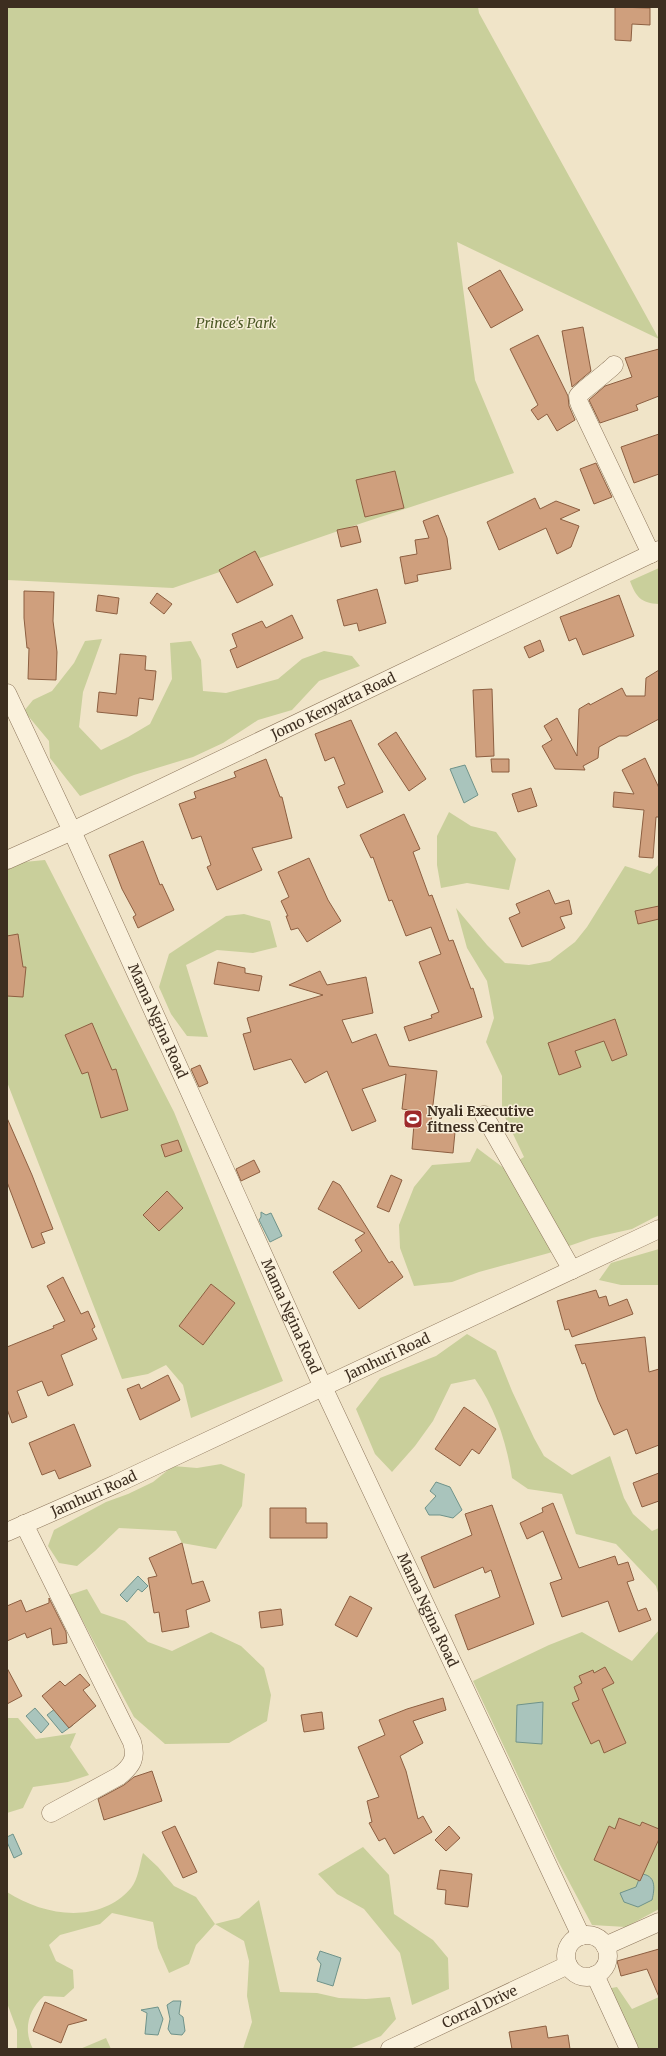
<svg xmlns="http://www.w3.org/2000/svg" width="666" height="2056" viewBox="0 0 666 2056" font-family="Merriweather,serif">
<rect width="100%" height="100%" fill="#f0e4c8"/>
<!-- green -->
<path fill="#c9cf9b" d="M7 7H478L479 13 659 339 457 242 475 380 514 473 347 528 173 588 7 580Z
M659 568V604C641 603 636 597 630 581Z
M102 639 83 692 79 727 101 750 128 737 150 724 172 679 170 643 191 641 201 660 203 691 226 693 278 679 302 659 324 651 352 656 360 666 319 681 292 710 258 720 223 743 193 757 134 775 80 796 50 758 49 741 24 711 33 700 52 691 74 663 85 641Z
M449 812 471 826 496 832 516 859 509 890 467 883 441 888 437 865V836Z
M45 860 174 1112 283 1381 191 1418 183 1385 166 1365 148 1374 122 1379 7 1082V870L24 862Z
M659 864V1215L632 1229 592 1238 549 1253 479 1272 452 1282 414 1286 400 1248 399 1225 414 1187 432 1165 470 1162 477 1148 505 1169 524 1157 502 1111V1076L486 1042 494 1018 487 981 467 948 456 908 487 945 505 963 529 965 550 961 575 942 587 927 625 866 650 874Z
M244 914 270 921 277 947 253 953 217 950 186 965 208 1037 187 1036 171 1014 159 987 169 954 226 916Z
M659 1249V1285H621L599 1280 611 1263Z
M467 1334 496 1351 512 1391 534 1438 544 1456 572 1475 610 1456 624 1498 633 1514 652 1531 659 1528V1596L656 1586 616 1544 576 1534 562 1494 528 1489 512 1478C507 1443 495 1408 475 1379L451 1384 433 1421 415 1446 392 1472 375 1454 356 1409 380 1378 436 1356Z
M221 1464 245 1474 242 1506 216 1549 182 1543 176 1531 119 1528 95 1551 77 1566 59 1563 48 1546 54 1530 106 1502 128 1494 153 1482 173 1466 197 1468Z
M87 1589 101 1613 125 1621 148 1642 172 1651 211 1632 241 1646 264 1668 271 1695 267 1721 229 1743 165 1744 134 1717 69 1595Z
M659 1630V1909L626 1927 592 1925 558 1861 473 1681 549 1645 582 1632 632 1661Z
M7 1718H18L36 1739 76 1733 70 1747 89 1775 68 1782 33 1787 23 1808 7 1813Z
M363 1847 389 1875 394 1914 433 1940 448 1958 449 1989 412 2005 400 1953 364 1909 337 1894 318 1874Z
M143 1853 158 1867 174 1886 196 1897 215 1924 239 1918 259 1900 280 1992 317 1993 339 1998 366 1999 390 1997 396 2019 381 2036 349 2049H243L252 2022 247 1996 249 1961 244 1941 215 1924 196 1945 189 1964 169 1973 158 1948 153 1922 112 1913 100 1924 60 1935 49 1945 56 1961 73 1970 74 1988 64 1997 44 1996C28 2010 23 2030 33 2049H17V2030L7 2003V1892C44 1916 99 1925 131 1888 138 1880 140 1863 143 1853Z
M617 1987 632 2009 659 1997V2049H634L606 1989Z
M106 2038 111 2049H80Z"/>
<!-- water -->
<path fill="#a9c4bc" stroke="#6f938a" d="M465 765 478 795 464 803 450 769Z
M261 1212 266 1215 271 1213 282 1236 270 1242 259 1220 261 1217Z
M436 1482 450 1487 462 1510 453 1518 440 1515H429L425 1508 436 1496 430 1491Z
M138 1576 148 1586 142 1592 138 1589 127 1602 120 1595Z
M543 1702 542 1744 516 1742 517 1705Z
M35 1708 49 1724 41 1733 26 1716Z
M56 1708 73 1725 62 1733 47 1715Z
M13 1834 22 1854 14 1858 7 1842V1837Z
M641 1874C656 1875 655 1888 652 1900L638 1907 624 1902 620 1893 636 1887Z
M320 1951 341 1958 333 1986 317 1981 321 1964 317 1959Z
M173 2001H181L179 2014 183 2017 185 2031 182 2035 171 2034 168 2029 170 2019 167 2005Z
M158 2007 163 2019 158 2035 145 2034 147 2013 141 2010Z"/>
<!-- building -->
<path fill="#cf9f7d" stroke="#8d5f41" d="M615 7 650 8V25L632 24 631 41 615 40Z
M500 270 523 310 491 328 468 288Z
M583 327 591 371 572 387 562 331Z
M538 335 568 396 569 406 575 420 557 431 547 414 538 420 531 410 538 405 510 349Z
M659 349V396L636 405 638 410 600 423 589 400 605 386 632 377 625 358Z
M659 434V474L634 483 621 447Z
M596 463 612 497 594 504 580 469Z
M395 471 404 508 365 517 356 480Z
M535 498 540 509 556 501 580 510 560 519 579 526 571 547 557 554 546 528 499 550 487 522Z
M438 515 447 538 451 569 417 575 418 581 405 584 400 557 417 554 415 540 429 538 423 521Z
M357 526 361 542 341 547 337 530Z
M255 551 273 585 237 603 219 570Z
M377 589 386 623 359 631 357 623 344 626 337 600Z
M24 591 54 592 53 621 57 652 56 680 28 679 29 648H27L24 618Z
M157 593 172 604 164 614 150 603Z
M98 595 119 598 117 614 96 611Z
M619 595 634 636 583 655 576 638 569 641 560 617Z
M292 615 303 638 237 668 230 650 237 647 232 634 262 621 266 628Z
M540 640 544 651 529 658 524 647Z
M120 654 146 656 145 670 156 671 153 700 139 698 137 716 97 712 99 692 116 694Z
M659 670V719L627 736H619L599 747 598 758 583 766 585 770 555 769 542 746 552 740 544 726 557 718 577 756 579 709 589 703 590 705 622 688 626 696H645L646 678Z
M492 689 494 756 476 757 473 690Z
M351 720 383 792 347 808 338 787 345 784 334 757 325 761 315 734Z
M396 732 426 779 409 791 378 744Z
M645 758 659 788V817H656L653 858 639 857 644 810 613 807 614 792 634 794 622 770Z
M266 759 280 797H282L292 838 252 848 262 870 217 890 207 867 211 865 201 836 192 839 179 804 196 798 194 792 236 777 234 772Z
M491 759H509V772H492Z
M531 788 537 806 518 812 512 794Z
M404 814 420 849 413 852 429 896 432 895 449 941 453 940 471 989 473 988 482 1017 409 1041 404 1027 432 1018 431 1015 439 1012 419 962 441 954 431 927 406 936 392 900 389 901 373 857 371 858 360 835Z
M143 841 160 885 162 884 174 910 138 928 133 917 136 915 122 889 109 855Z
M309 858 328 900 341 921 307 942 298 928 291 930 286 916H288L281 901 289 897 278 872Z
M549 890 555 904 569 900 572 914 560 917 565 928 522 947 509 918 520 913 516 904Z
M659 906V919L638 924 635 911Z
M18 934 23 967H26L23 997 7 996V936Z
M218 962 245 968V973L262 976 259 991 214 984Z
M320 971 327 985 366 977 373 1013 342 1020 352 1043 376 1034 389 1066 437 1071 430 1130 455 1132 453 1153 412 1149 415 1111 402 1109 406 1074 362 1089 376 1121 352 1131 327 1071 305 1083 291 1059 254 1070 243 1034 251 1032 247 1018 323 995 289 985Z
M615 1019 627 1055 612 1061 604 1041 575 1051 581 1067 559 1075 548 1043Z
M92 1023 112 1070 116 1069 128 1110 101 1118 88 1072 82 1074 65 1035Z
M200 1065 208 1083 199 1087 191 1069Z
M7 1118 32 1175 53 1229 41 1233 45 1243 32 1248 7 1182Z
M178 1140 182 1151 165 1157 161 1145Z
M254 1160 260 1172 241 1181 236 1169Z
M391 1175 402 1180 389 1212 377 1207Z
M333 1181 340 1185 389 1263 392 1261 403 1277 359 1309 333 1272 362 1251 355 1240 365 1233 318 1209Z
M167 1191 183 1208 159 1231 143 1215Z
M63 1277 81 1314 88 1311 95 1327 92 1329 97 1339 61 1355 73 1385 48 1396 42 1381 17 1391 27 1417 12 1423 7 1409V1347L54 1328 53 1326 65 1321 47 1286Z
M211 1284 235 1303 203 1345 179 1326Z
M596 1290 599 1298 606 1296 609 1306 627 1299 633 1314 572 1337 569 1329 565 1330 557 1301Z
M645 1337 649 1372 659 1369V1445L636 1454 627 1429 614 1435 598 1400 585 1363 582 1364 575 1345Z
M168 1375 180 1400 140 1420 127 1389 139 1384 141 1389Z
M464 1407 496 1429 479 1454 472 1449 460 1466 435 1449Z
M74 1424 91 1466 59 1479 55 1470 42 1475 29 1443Z
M659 1473V1501L642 1507 633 1483Z
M553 1503 579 1568 615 1556 618 1565 628 1562 634 1580 627 1582 638 1611 646 1608 651 1620 619 1632 608 1601 562 1617 550 1583 562 1579 543 1531 527 1539 520 1523 543 1512 542 1508Z
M492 1505 534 1624 468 1650 455 1615 500 1597 491 1570 485 1573 483 1567 434 1588 421 1557 472 1535 465 1514Z
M270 1508H306V1523H327V1538H270Z
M182 1543 192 1584 203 1581 210 1601 186 1610 189 1627 162 1632 159 1612 154 1613 148 1578 157 1576 149 1558Z
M350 1596 372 1608 357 1637 335 1625Z
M49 1598 66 1632 67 1643 53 1645 51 1628 27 1638 25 1633 7 1641V1606L21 1600 26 1612 49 1603Z
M281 1609 283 1625 261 1628 259 1612Z
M605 1667 614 1683 602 1689 626 1743 604 1753 599 1740 591 1744 572 1703 579 1700 574 1687 582 1683 579 1676 593 1670 594 1673Z
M7 1668 22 1696 7 1704Z
M80 1674 90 1685 83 1690 96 1706 69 1728 42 1696 60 1681 65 1686Z
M443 1698 446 1710 413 1721 423 1743 400 1756 406 1771 418 1819 423 1816 432 1832 394 1854 385 1838 379 1841 369 1823 372 1822 367 1801 379 1797 358 1747 385 1735 379 1720 407 1709Z
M322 1712 324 1729 304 1732 301 1715Z
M152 1771 162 1801 104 1820 98 1799 124 1785 134 1777Z
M619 1818 640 1826 642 1822 659 1829V1839L640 1881 594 1860 609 1826 615 1829Z
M175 1826 197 1872 183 1878 162 1832Z
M449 1826 460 1838 446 1851 435 1840Z
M440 1870 472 1874 468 1907 445 1904 446 1890 437 1889Z
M659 1949V1997L647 1969 621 1976 617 1961Z
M45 2002 87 2020 68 2025 61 2043 33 2031Z
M546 2026 548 2038 568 2035 570 2049H512L509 2032Z"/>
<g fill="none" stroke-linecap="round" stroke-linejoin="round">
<!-- minor casing -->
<g stroke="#8d765c" stroke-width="19">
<g id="minor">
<path d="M614 365C609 371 579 393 578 396 578 399 579 403 580 405L651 554"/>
<path id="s1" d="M7 693 72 831 322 1385 581 1936"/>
<path id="s2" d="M7 860 72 831 659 550"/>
<path d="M484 1115 572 1270"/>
<path d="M24 1524 132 1742C137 1758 132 1766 119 1776L51 1813"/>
<path id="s3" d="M7 1532 116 1484 659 1229"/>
<circle cx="587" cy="1956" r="21"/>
<path d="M605 1946 659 1922"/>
<path d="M595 1975 629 2049"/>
<path id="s4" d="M390 2049 568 1965"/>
</g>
</g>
<!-- minor -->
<use href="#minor" stroke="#faf1dc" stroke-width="18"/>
</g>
<!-- icons -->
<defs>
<g id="stadium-square" transform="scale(1)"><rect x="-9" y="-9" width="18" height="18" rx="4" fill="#9e2a2b" stroke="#f7eed8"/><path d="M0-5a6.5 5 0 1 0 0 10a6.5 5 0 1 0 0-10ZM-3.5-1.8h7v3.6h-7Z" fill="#fff"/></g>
</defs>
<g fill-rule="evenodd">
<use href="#stadium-square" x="413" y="1119"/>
</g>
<g text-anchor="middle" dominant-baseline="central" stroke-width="3" stroke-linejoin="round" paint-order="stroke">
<!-- park labels -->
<g font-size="14" font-style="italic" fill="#4d5a26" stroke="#f7eed8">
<text x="236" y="323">Prince's Park</text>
</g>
<!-- street labels -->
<g font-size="14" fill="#3d2e20" stroke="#f7eed8">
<text stroke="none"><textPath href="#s2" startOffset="361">Jomo Kenyatta Road</textPath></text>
<text stroke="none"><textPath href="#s1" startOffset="361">Mama Ngina Road</textPath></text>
<text stroke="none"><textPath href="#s1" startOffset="685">Mama Ngina Road</textPath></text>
<text stroke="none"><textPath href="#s3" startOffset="419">Jamhuri Road</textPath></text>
<text stroke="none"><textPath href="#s3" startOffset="95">Jamhuri Road</textPath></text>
<text stroke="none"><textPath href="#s1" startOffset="1009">Mama Ngina Road</textPath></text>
<text stroke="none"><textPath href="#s4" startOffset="99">Corral Drive</textPath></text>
</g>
<!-- poi labels -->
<g font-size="14" font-weight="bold" fill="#3d2e20" stroke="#f7eed8" text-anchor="start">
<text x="427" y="1111">Nyali Executive<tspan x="427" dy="16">fitness Centre</tspan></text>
</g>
</g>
<!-- border -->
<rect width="666" height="2056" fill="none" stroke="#3d2e20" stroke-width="16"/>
</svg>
